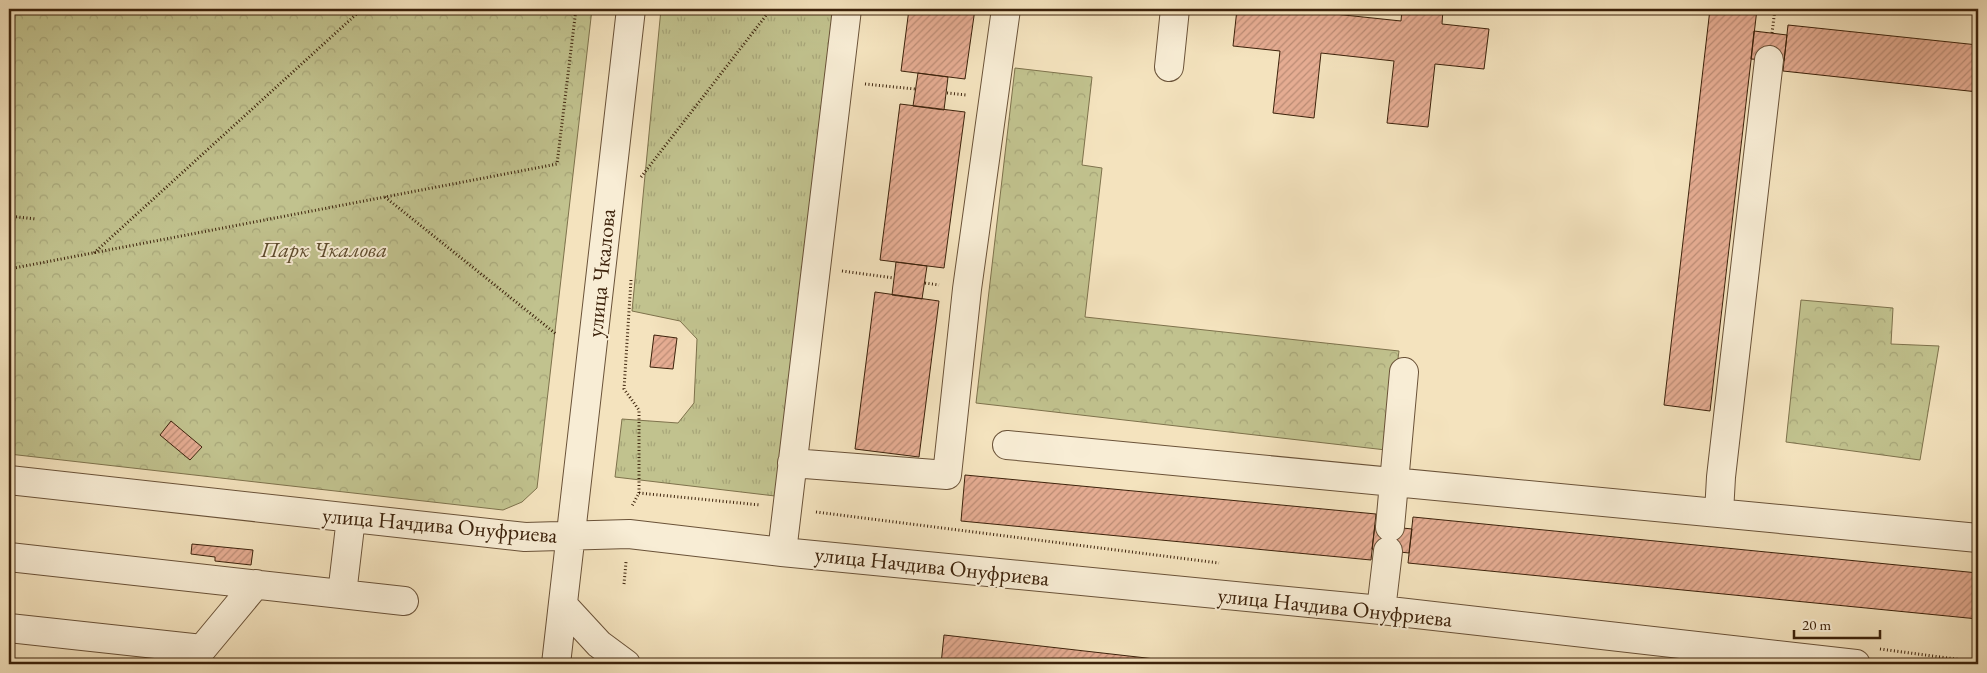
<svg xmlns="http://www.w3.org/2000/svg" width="1987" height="673" viewBox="0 0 1987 673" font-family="'EB Garamond',serif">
<defs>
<pattern id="grass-tufts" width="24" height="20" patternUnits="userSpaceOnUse" patternTransform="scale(1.25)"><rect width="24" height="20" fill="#c1c28e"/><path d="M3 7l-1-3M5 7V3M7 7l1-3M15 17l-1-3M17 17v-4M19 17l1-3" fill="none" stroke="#a7a679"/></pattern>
<pattern id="forest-crowns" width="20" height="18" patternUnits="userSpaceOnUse" patternTransform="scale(1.25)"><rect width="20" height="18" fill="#c1c28e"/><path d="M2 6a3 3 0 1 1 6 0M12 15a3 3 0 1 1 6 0" fill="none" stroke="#a7a679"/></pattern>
<pattern id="building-hatch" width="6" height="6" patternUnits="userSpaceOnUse" patternTransform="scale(1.25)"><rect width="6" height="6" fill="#e5ac92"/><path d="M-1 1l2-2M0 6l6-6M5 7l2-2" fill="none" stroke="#bb8c75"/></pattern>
</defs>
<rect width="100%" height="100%" fill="#f4e3be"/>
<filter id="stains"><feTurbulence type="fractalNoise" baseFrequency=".004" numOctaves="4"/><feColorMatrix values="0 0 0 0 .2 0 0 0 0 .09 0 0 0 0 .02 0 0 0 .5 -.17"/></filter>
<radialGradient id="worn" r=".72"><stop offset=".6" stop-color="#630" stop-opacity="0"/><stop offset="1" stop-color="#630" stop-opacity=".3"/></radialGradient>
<!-- grass -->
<path fill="url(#grass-tufts)" stroke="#7e724c" d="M661 9H833L775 496 615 477 622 419 678 423 694 403 697 339 680 321 632 311Z"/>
<!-- forest -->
<path fill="url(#forest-crowns)" stroke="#7e724c" d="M9 9H592L537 488 522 502 503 510 9 454Z
M1015 68 1092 77 1082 165 1102 168 1085 317 1399 351 1386 450 976 403Z
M1801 300 1893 308 1891 344 1939 346 1920 460 1786 442Z"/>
<!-- building -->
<path fill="url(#building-hatch)" stroke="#3c220b" d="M909 9H975L965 79 901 71Z
M1237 9H1326L1325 13 1401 21 1402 9H1443L1442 24 1489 29 1484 69 1435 64 1428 127 1387 123 1394 61 1321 53 1314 118 1273 113 1280 51 1233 46Z
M1710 9H1757L1710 411 1664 405Z
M1788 25 1978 45V92L1783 71Z
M1754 31 1787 35 1784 61 1751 59Z
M918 73 948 77 944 110 913 106Z
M900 104 965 112 944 268 880 260Z
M896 262 927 266 922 299 892 295Z
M875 292 939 301 919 457 855 449Z
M654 335 677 338 673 369 650 367Z
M171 421 202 447 190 460 160 435Z
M965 475 1376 514 1371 560 961 521Z
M1413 517 1978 573V619L1408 563Z
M1375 525 1412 529 1409 553 1372 549Z
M192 544 253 550 251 565 215 561V557L191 554Z
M944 635 1199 664H941Z
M856 660 877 661V664H856Z"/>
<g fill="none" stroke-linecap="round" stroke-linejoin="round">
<!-- minor casing -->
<g stroke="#6a5238" stroke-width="30">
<path id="minor" d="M1169 67 1175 9
M1007 445 1978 538
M792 463 947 475 967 289 1006 9
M9 480 525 537 629 534 782 552 1381 610 1856 664
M1719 513 1721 477 1769 60
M1390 527 1404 372
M782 552 847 9
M9 557 404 601
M342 594 351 518
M563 605 599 644 626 664
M1381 610 1388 551
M9 628 202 649 256 584
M556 664 631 9"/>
</g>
<!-- path -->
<path stroke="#3c220b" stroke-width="3" stroke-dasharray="1 2.5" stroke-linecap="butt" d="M1772 33 1775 9
M865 84 915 89
M947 93 966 95
M641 177 771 9
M385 197 556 334
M9 216 36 219
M94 253 362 9
M9 269 557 164 576 9
M842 271 894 278
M631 280 624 389 639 410V493L632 506
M925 283 939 285
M639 493 760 505
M816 512 1219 563
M624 584 626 562
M1880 649 1978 662"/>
<!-- minor -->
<use href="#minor" stroke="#f8edd5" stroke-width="28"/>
</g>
<g text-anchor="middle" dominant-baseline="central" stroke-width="4" stroke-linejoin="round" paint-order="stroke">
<!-- park labels -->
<g font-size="22" font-style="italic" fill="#5d4a2c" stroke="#f8edd5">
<text x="324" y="249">Парк Чкалова</text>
</g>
<!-- street labels -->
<g font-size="22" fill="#3c220b" stroke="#f8edd5">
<text transform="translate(601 273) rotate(-84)">улица Чкалова</text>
<text transform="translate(440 525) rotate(5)">улица Начдива Онуфриева</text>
<text transform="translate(932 566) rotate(6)">улица Начдива Онуфриева</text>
<text transform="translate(1335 607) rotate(6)">улица Начдива Онуфриева</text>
</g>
</g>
<!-- margin -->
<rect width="1987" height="673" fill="none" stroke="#f4e3be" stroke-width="30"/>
<rect x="10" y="10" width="1967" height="653" fill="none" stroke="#3c220b" stroke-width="2.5"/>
<rect x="15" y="15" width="1957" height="643" fill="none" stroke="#3c220b"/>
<!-- scale -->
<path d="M1794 630v8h86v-8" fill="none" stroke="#3c220b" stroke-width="2.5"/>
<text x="1802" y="630" font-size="15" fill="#3c220b" stroke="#f8edd5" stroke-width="4" paint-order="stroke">20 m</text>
<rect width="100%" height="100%" filter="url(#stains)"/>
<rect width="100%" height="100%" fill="url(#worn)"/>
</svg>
